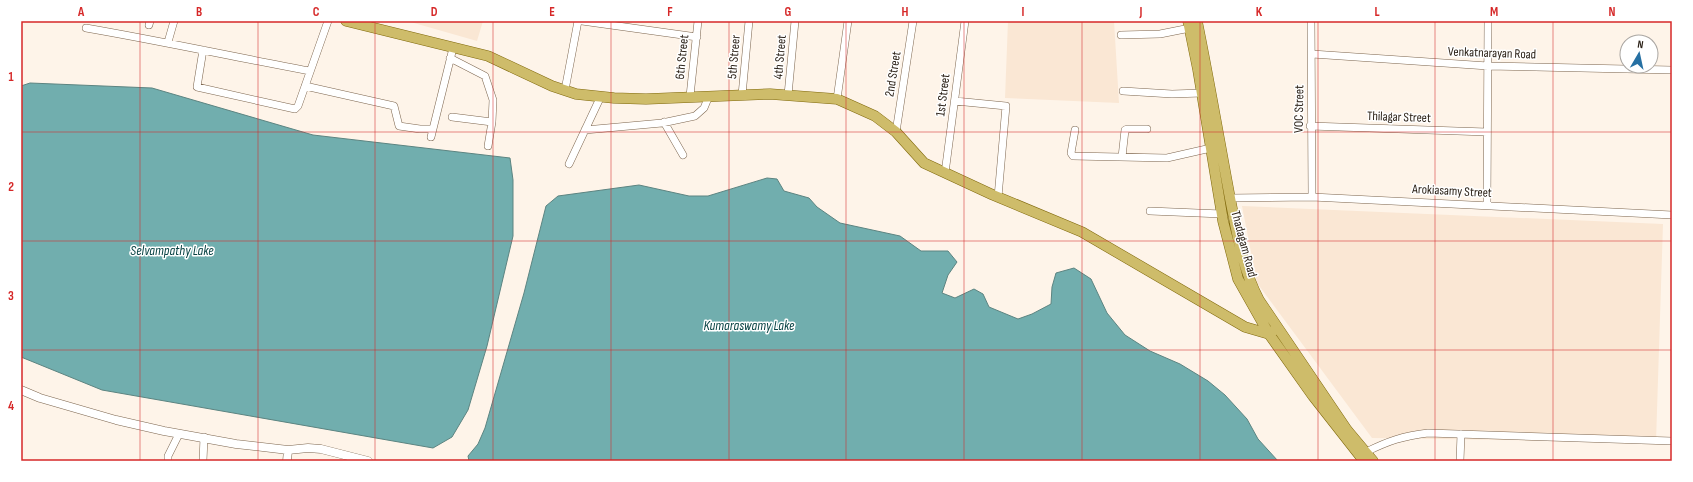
<svg xmlns="http://www.w3.org/2000/svg" width="1693" height="482" viewBox="0 0 1693 482" font-family="'Sofia Sans Condensed',sans-serif">
<rect width="100%" height="100%" fill="#fef4e9"/>
<!-- built -->
<path fill="#fae7d4" d="M407 21H483L477 41Z
M1008 21H1114L1119 103 1005 98Z
M1242 206 1663 224 1656 442 1372 438 1257 283Z"/>
<!-- water -->
<path fill="#71aeae" stroke="#5c8481" d="M30 83 152 88 313 135 510 158 513 180V236L487 346 468 410 452 437 433 448 102 390 21 357V86Z
M767 178 777 179 784 191 809 198 817 207 840 223 900 236 921 251H948L957 262 948 275 942 293 955 298 974 289 983 294 989 307 1018 319 1032 314 1051 304 1052 287 1056 273 1074 268 1091 279 1107 313 1125 335 1150 351 1180 364 1208 381 1225 395 1247 419 1258 439 1278 461H469L468 456 478 444 485 428 524 293 546 206 558 196 639 185 689 196H708Z"/>
<g fill="none" stroke-linecap="round" stroke-linejoin="round">
<!-- minor casing -->
<g stroke="#7d664f" stroke-width="8">
<path id="minor" d="M582 21 697 37
M1311 21 1312 197
M149 25 150 21
M86 28C161 41 235 57 310 71
M1121 35 1160 34 1190 28
M168 42 174 21
M203 50 197 87 295 109 298 106 328 21
M1312 54 1488 66 1672 70
M450 58 485 76 493 100 492 122 488 146
M305 86 394 106 399 126 420 129H433
M565 90 578 21
M1123 91 1172 94 1202 93
M742 95 749 21
M788 95 795 21
M690 96 698 21
M837 99 848 21
M955 101 1006 106 998 197
M452 117 492 122
M664 122 683 155
M1310 126 1487 132
M585 130 662 123 695 116 704 108 709 96
M1075 130 1071 153 1073 156 1167 158 1211 148
M896 132 913 21
M431 137 453 48
M1122 157 1125 130 1127 129H1147
M569 164 601 96
M945 173 965 21
M1230 198 1312 197 1672 215
M1487 204 1488 21
M1150 211 1222 214
M1366 452C1388 441 1403 436 1428 433L1672 441
M168 461V456L179 434
M203 461 204 437
M1460 461 1461 434"/>
</g>
<!-- tertiary casing -->
<g stroke="#7d664f" stroke-width="9">
<path id="tertiary" d="M21 390 40 398 116 420 164 431 236 444 288 450 308 448 321 449 368 461
M287 461 288 450"/>
</g>
<!-- primary casing -->
<g stroke="#80690c" stroke-width="11">
<path id="primary" d="M346 21 488 56 552 86 576 94 614 98 646 99 770 94 837 99 875 116 896 132 924 163 993 195 1082 232 1245 327 1269 334 1277 328
M1188 21 1198 70 1223 221 1238 279 1269 334 1313 396 1364 461
M1197 21C1209 80 1219 139 1230 198 1237 233 1242 268 1259 300L1347 430 1373 461"/>
</g>
<!-- minor -->
<use href="#minor" stroke="#fff" stroke-width="7"/>
<!-- tertiary -->
<use href="#tertiary" stroke="#fff" stroke-width="8"/>
<!-- primary -->
<use href="#primary" stroke="#cebc6a" stroke-width="10"/>
</g>
<!-- grid -->
<path fill="none" stroke="#d62828" stroke-width="1" stroke-opacity="0.55" d="M140 21V461M258 21V461M375 21V461M493 21V461M611 21V461M729 21V461M846 21V461M964 21V461M1082 21V461M1200 21V461M1318 21V461M1435 21V461M1553 21V461M21 132H1672M21 241H1672M21 350H1672"/>
<g text-anchor="middle" dominant-baseline="central" stroke-width="3" stroke-linejoin="round" paint-order="stroke">
<!-- street labels -->
<g font-size="13" fill="#2b2117" stroke="#fff">
<text transform="translate(1492 53) rotate(2)">Venkatnarayan Road</text>
<text transform="translate(682 57) rotate(-84)">6th Street</text>
<text transform="translate(734 57) rotate(-85)">5th Streer</text>
<text transform="translate(780 57) rotate(-85)">4th Street</text>
<text transform="translate(893 74) rotate(-81)">2nd Street</text>
<text transform="translate(943 95) rotate(-83)">1st Street</text>
<text transform="translate(1299 109) rotate(-89)">VOC Street</text>
<text transform="translate(1399 117) rotate(2)">Thilagar Street</text>
<text transform="translate(1452 191) rotate(3)">Arokiasamy Street</text>
<text transform="translate(1244 244) rotate(75)">Thadagam Road</text>
</g>
<!-- water labels -->
<g font-size="14" font-style="italic" fill="#074243" stroke="#fff">
<text x="172" y="250">Selvampathy Lake</text>
<text x="749" y="325">Kumaraswamy Lake</text>
</g>
</g>
<!-- border -->
<rect width="1693" height="482" fill="none" stroke="#ffffff" stroke-width="44"/>
<!-- north arrow -->
<g transform="translate(1639 54) rotate(9)"><circle r="19" fill="#ffffff" stroke="#aaa6a2"/>
<path d="M0-3L7 15L0 10L-7 15Z" fill="#2670a3"/>
<text y="-6" font-size="11" font-weight="bold" text-anchor="middle" fill="#2b2117">N</text>
</g>
<rect x="22" y="22" width="1649" height="438" fill="none" stroke="#d62828" stroke-width="1.5"/>
<g font-size="13" text-anchor="middle" font-weight="bold" fill="#d62828">
<text x="81" y="16">A</text>
<text x="199" y="16">B</text>
<text x="316" y="16">C</text>
<text x="434" y="16">D</text>
<text x="552" y="16">E</text>
<text x="670" y="16">F</text>
<text x="788" y="16">G</text>
<text x="905" y="16">H</text>
<text x="1023" y="16">I</text>
<text x="1141" y="16">J</text>
<text x="1259" y="16">K</text>
<text x="1377" y="16">L</text>
<text x="1494" y="16">M</text>
<text x="1612" y="16">N</text>
<text x="11" y="81">1</text>
<text x="11" y="191">2</text>
<text x="11" y="300">3</text>
<text x="11" y="410">4</text>
</g>
</svg>
